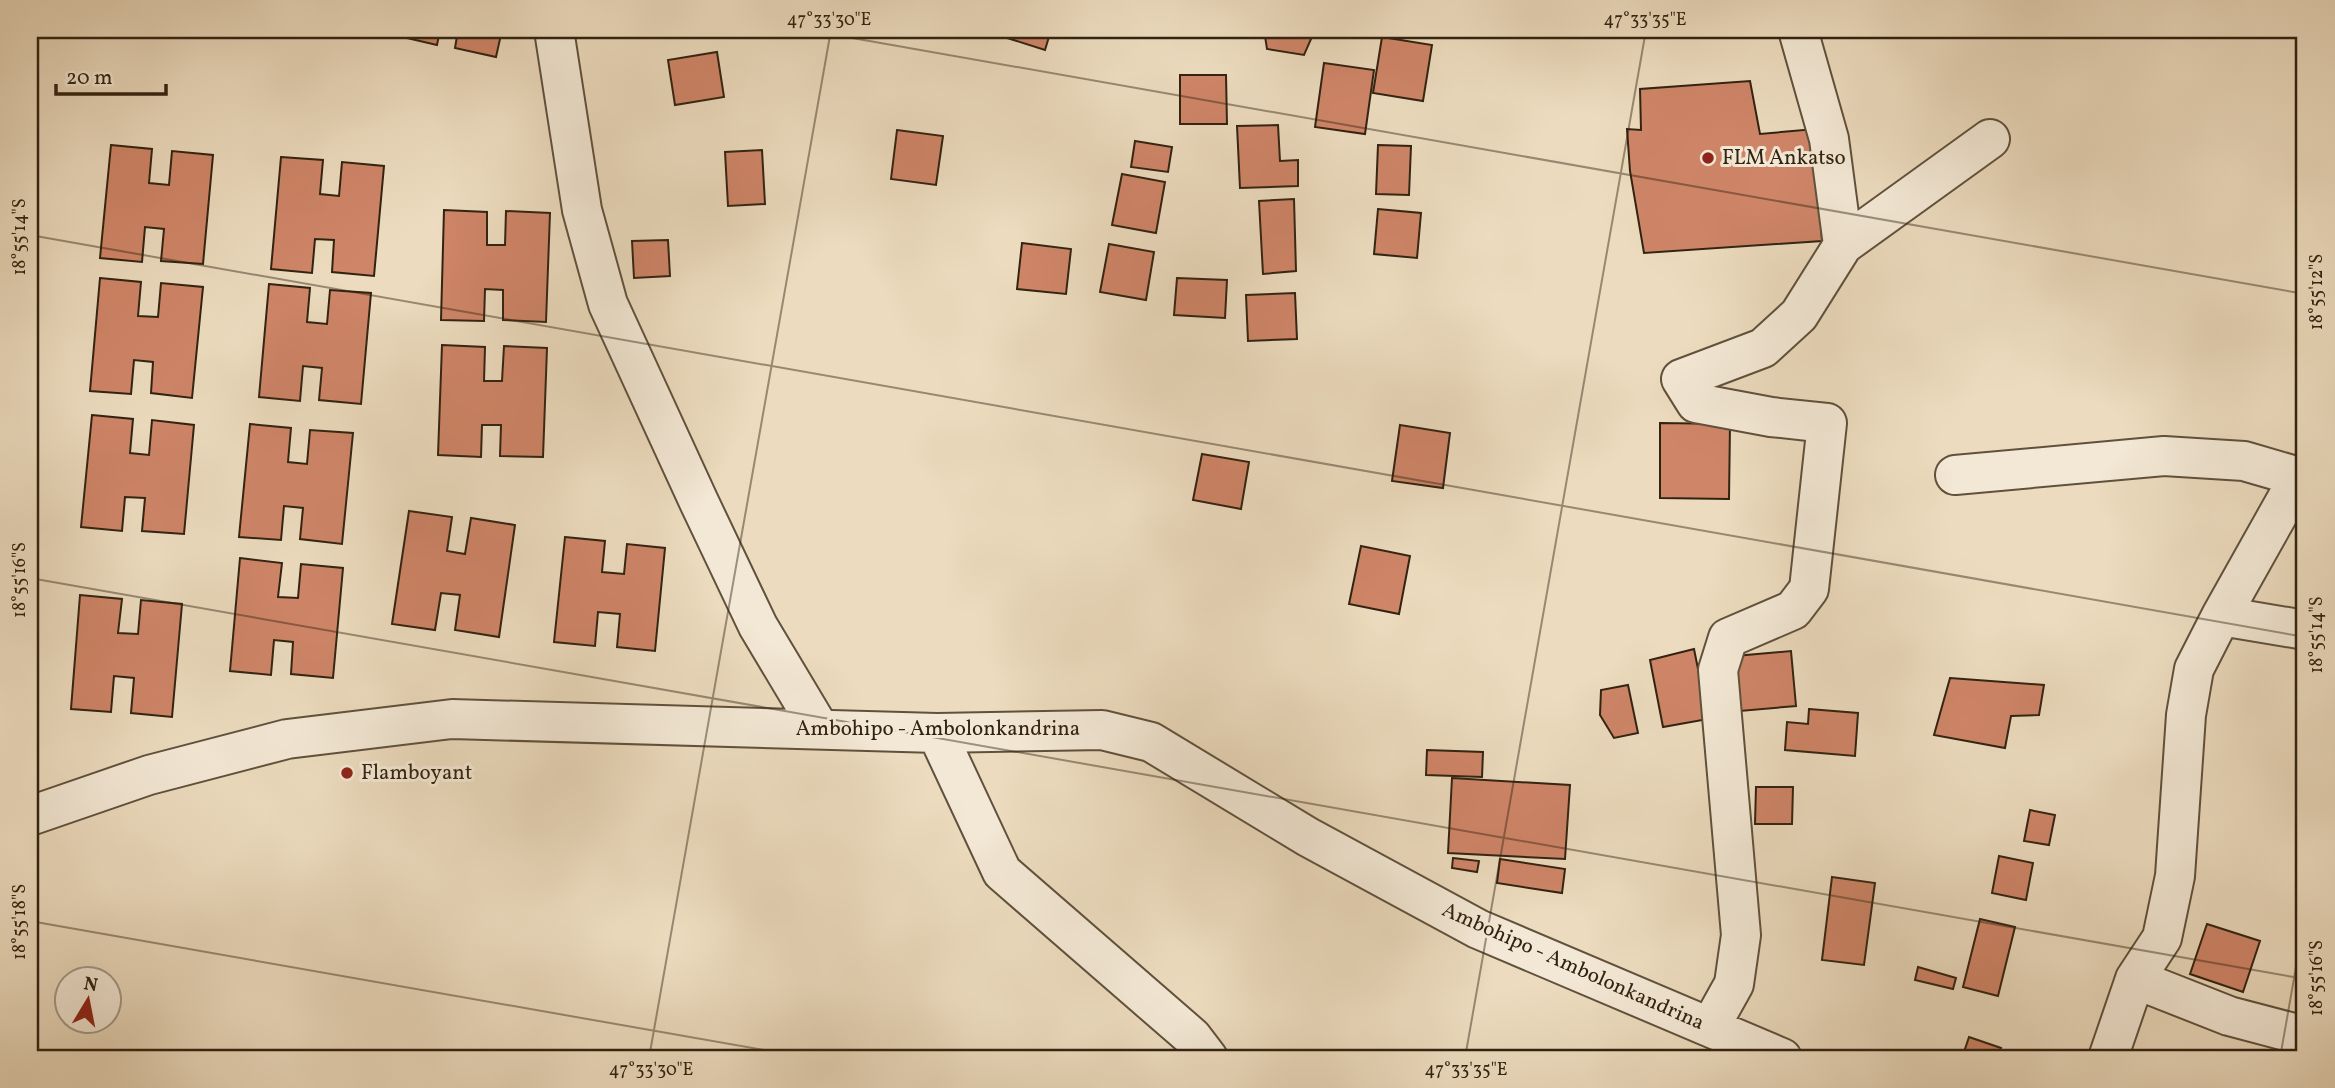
<svg xmlns="http://www.w3.org/2000/svg" width="2335" height="1088" viewBox="0 0 2335 1088" font-family="Vollkorn,serif">
<rect width="100%" height="100%" fill="#ecdbbe"/>
<filter id="stains"><feTurbulence type="fractalNoise" baseFrequency=".00286" numOctaves="4"/><feColorMatrix values="0 0 0 0 .2 0 0 0 0 .09 0 0 0 0 .02 0 0 0 .5 -.17"/></filter>
<radialGradient id="worn" r=".72"><stop offset=".6" stop-color="#630" stop-opacity="0"/><stop offset="1" stop-color="#630" stop-opacity=".3"/></radialGradient>
<!-- building -->
<path fill="#cf8568" stroke="#312311" stroke-width="2" d="M52 30H94V35Z
M113 30H156L155 38 113 34Z
M395 30H440L437 45 394 35Z
M458 30H502L496 57 455 48Z
M1003 30H1051L1045 50 1001 36Z
M1264 30H1315L1304 55 1267 49Z
M1382 37 1432 45 1423 101 1373 93Z
M717 52 724 97 675 105 668 60Z
M1324 63 1374 70 1365 134 1315 127Z
M1180 75H1226L1227 124H1180Z
M1750 81 1760 134 1815 129 1822 241 1644 253 1630 171 1627 129 1641 130 1640 89Z
M1278 125 1280 161 1298 160V186L1240 188 1237 126Z
M897 130 943 136 936 185 891 179Z
M1135 141 1172 147 1168 172 1131 167Z
M111 145 152 149 149 183 169 185 172 151 213 155 203 264 161 261 164 229 145 227 142 262 100 258Z
M1378 145 1411 146 1409 195 1376 194Z
M762 150 765 204 728 206 725 152Z
M281 157 323 160 320 194 339 196 342 162 384 166 374 276 332 272 334 240 315 239 312 273 271 269Z
M1122 174 1165 182 1156 233 1112 225Z
M1294 199 1296 271 1263 274 1259 201Z
M1378 209 1421 213 1417 258 1374 254Z
M444 210 487 212V245H505L506 211 550 213 546 322 503 320V290L485 289 484 321 441 320Z
M668 240 670 276 634 278 632 241Z
M1022 243 1071 249 1066 294 1017 289Z
M1109 244 1154 252 1146 300 1100 292Z
M100 278 141 282 138 316 158 317 161 283 203 287 192 398 151 393 153 362 134 360 131 394 90 391Z
M1177 278 1227 280 1225 318 1174 315Z
M269 284 310 288 307 322 327 324 330 290 371 293 361 404 319 400 322 368 303 366 300 401 259 397Z
M1295 293 1297 339 1248 341 1246 295Z
M442 345 485 347 484 381H502L504 346 547 348 543 457 500 456 501 425H482L481 457 438 455Z
M30 394H33L30 437Z
M92 415 133 419 130 453 149 455 152 420 194 425 184 534 142 531 145 498 125 497 122 531 81 527Z
M1660 423 1730 424 1729 499 1660 498Z
M250 424 291 428 288 462 307 464 310 430 353 433 342 544 300 539 303 508 284 506 281 540 239 537Z
M1400 425 1450 433 1443 488 1392 481Z
M1202 454 1249 462 1241 509 1193 500Z
M409 511 452 517 447 551 465 554 471 518 515 525 499 637 455 630 460 595 441 593 435 630 392 624Z
M565 537 605 541 602 572 624 574 627 544 665 548 655 651 617 647 620 614 598 612 595 646 554 642Z
M1361 546 1410 556 1399 614 1349 604Z
M240 558 282 563 278 597 298 598 301 564 343 568 333 678 291 674 293 642 274 640 271 675 230 671Z
M80 595 122 599 118 633 138 634 141 600 182 604 172 717 131 713 134 678 114 676 111 712 71 709Z
M1694 649 1708 719 1663 727 1650 660Z
M1791 651 1796 706 1740 711 1735 656Z
M1950 678 2044 685 2039 715 2011 716 2005 748 1934 735Z
M1628 685 1638 733 1614 738 1600 715 1601 690Z
M1809 709 1858 713 1855 756 1785 750 1787 722 1808 724Z
M1427 750 1483 752 1482 777 1426 775Z
M1452 778 1570 785 1565 859 1448 853Z
M1756 787H1793L1792 824H1755Z
M2030 810 2055 815 2049 845 2024 841Z
M1999 856 2033 863 2026 900 1992 893Z
M1453 858 1479 861 1477 872 1452 868Z
M1500 859 1565 869 1562 893 1497 883Z
M1832 877 1875 883 1864 965 1822 960Z
M1980 919 2015 927 1998 996 1963 987Z
M2207 924 2260 941 2243 992 2190 974Z
M1918 967 1956 978 1953 989 1915 980Z
M1969 1037 2001 1048 1998 1058H1962Z"/>
<g fill="none" stroke-linecap="round" stroke-linejoin="round">
<!-- minor casing -->
<g stroke="#60513c" stroke-width="42">
<path id="minor" d="M554 30 582 210 608 304 699 502 758 626 819 728
M1798 30 1829 139 1843 245
M1955 475 2164 456 2244 461 2299 477 2221 616 2194 669 2186 715 2175 876 2162 938 2135 979 2108 1058
M2221 616 2305 630
M937 733 1002 872 1192 1037 1208 1058
M30 816 149 775 287 739 452 719 937 733 1102 730 1151 742 1308 837 1478 929 1782 1058
M2135 979 2229 1016 2305 1036
M1710 1027 1734 984 1741 935 1718 670 1728 638 1793 610 1809 589 1827 423 1771 417 1696 403 1681 379 1763 348 1799 315 1843 245 1990 139"/>
</g>
<!-- minor -->
<use href="#minor" stroke="#f3e8d5" stroke-width="38"/>
</g>
<!-- ticks -->
<path fill="none" stroke="#312311" stroke-width="2" stroke-opacity="0.45" d="M807 30 2305 294M30 235 2305 637M30 578 2305 979M30 921 809 1058M649 1058 831 30M1465 1058 1646 30M2280 1058 2305 916"/>
<!-- markers -->
<g fill="#8f2418" stroke="#f3e8d5" stroke-width="2.5">
<circle cx="1708" cy="158" r="7"/>
<circle cx="347" cy="773" r="7"/>
</g>
<g text-anchor="middle" dominant-baseline="central" stroke-width="6" stroke-linejoin="round" paint-order="stroke">
<!-- poi labels -->
<g font-size="21" fill="#312311" stroke="#f3e8d5" text-anchor="start">
<text x="1722" y="158">FLM Ankatso</text>
<text x="361" y="773">Flamboyant</text>
</g>
<!-- street labels -->
<g font-size="21" fill="#312311" stroke="#f3e8d5">
<text x="938" y="729">Ambohipo - Ambolonkandrina</text>
<text transform="translate(1573 967) rotate(24)">Ambohipo - Ambolonkandrina</text>
</g>
</g>
<!-- margin -->
<rect width="2335" height="1088" fill="none" stroke="#ecdbbe" stroke-width="77"/>
<!-- north arrow -->
<g transform="translate(88 1000) rotate(10)"><circle r="33" fill="#f3e8d5" stroke="#a59987" stroke-width="2"/>
<path d="M0-5L12 26L0 18L-12 26Z" fill="#8f2418"/>
<text y="-10" font-size="19" font-weight="bold" text-anchor="middle" fill="#312311">N</text>
</g>
<!-- scale -->
<path d="M56 84v10h110v-10" fill="none" stroke="#312311" stroke-width="3.5"/>
<text x="66" y="84" font-size="21" fill="#312311" stroke="#f3e8d5" stroke-width="5" paint-order="stroke">20 m</text>
<rect x="38" y="38" width="2258" height="1012" fill="none" stroke="#312311" stroke-width="2.5"/>
<g font-size="18" text-anchor="middle" fill="#312311">
<text x="829" y="25">47°33'30"E</text>
<text x="1645" y="25">47°33'35"E</text>
<text transform="translate(19 237) rotate(-90)" y="6">18°55'14"S</text>
<text transform="translate(2316 292) rotate(-90)" y="6">18°55'12"S</text>
<text transform="translate(19 580) rotate(-90)" y="6">18°55'16"S</text>
<text transform="translate(2316 635) rotate(-90)" y="6">18°55'14"S</text>
<text transform="translate(19 922) rotate(-90)" y="6">18°55'18"S</text>
<text transform="translate(2316 978) rotate(-90)" y="6">18°55'16"S</text>
<text x="651" y="1075">47°33'30"E</text>
<text x="1466" y="1075">47°33'35"E</text>
</g>
<rect width="100%" height="100%" filter="url(#stains)"/>
<rect width="100%" height="100%" fill="url(#worn)"/>
</svg>
